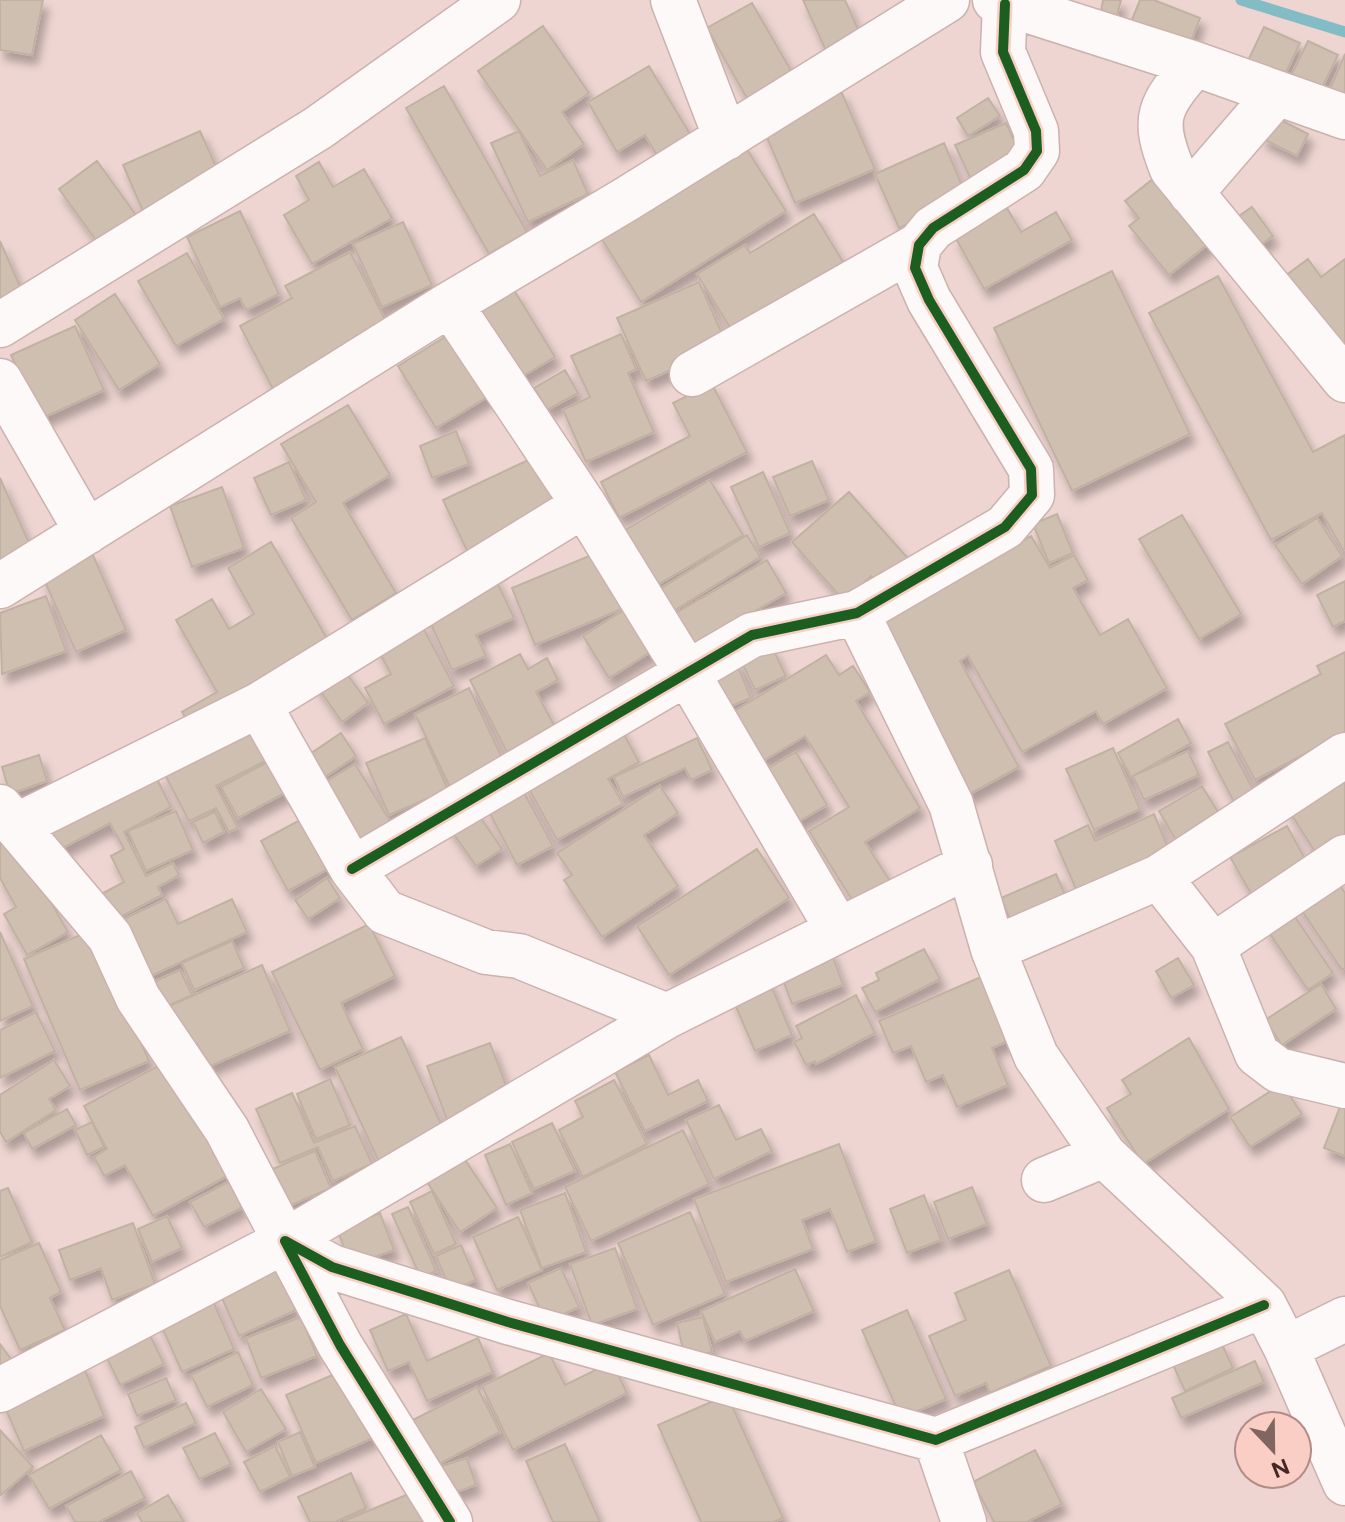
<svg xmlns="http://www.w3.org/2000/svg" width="1345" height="1522" viewBox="0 0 1345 1522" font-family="Figtree,sans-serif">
<defs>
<filter id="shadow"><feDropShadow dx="5" dy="9" stdDeviation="4" flood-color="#0004"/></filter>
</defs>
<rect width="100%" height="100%" fill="#eed5d1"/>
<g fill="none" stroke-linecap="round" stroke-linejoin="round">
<!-- stream -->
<path stroke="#84bcc6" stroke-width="11" d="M1241 0 1345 32"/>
</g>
<!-- building -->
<path fill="#cfbfb0" stroke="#c1b1a3" stroke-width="2" filter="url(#shadow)" d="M0 0H43L32 55 0 50Z
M803 0H845L861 36 826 51Z
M1103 0H1121L1117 15 1101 12Z
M1140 0H1154L1200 18 1185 57 1126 34Z
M752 3 793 74 748 100 707 28Z
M543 26 589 93 562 112 584 144 547 170 478 71Z
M1264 27 1300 43 1281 83 1245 67Z
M1308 41 1338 55 1319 94 1289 80Z
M1345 54V103L1327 96Z
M649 66 693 139 659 159 645 135 617 152 588 102Z
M444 86 527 232 489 254 406 108Z
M841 91 875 169 795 203 762 126Z
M988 98 1000 116 968 136 957 118Z
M1273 116 1308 134 1297 156 1261 138Z
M1006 123 1023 159 972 182 955 145Z
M200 131 223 182 145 216 123 165Z
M519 131 540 176 573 160 588 194 528 222 491 143Z
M743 143 786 211 641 302 598 233Z
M944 143 967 197 899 228 875 174Z
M97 161 141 222 103 250 59 189Z
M319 162 333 187 364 169 392 218 312 264 284 215 309 200 296 176Z
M1163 171 1212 241 1169 275 1129 226 1139 218 1125 201Z
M1252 207 1273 236 1248 254 1226 225Z
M1007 208 1021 232 1056 212 1072 240 984 289 955 237Z
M240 211 279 294 246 310 240 298 220 307 187 237Z
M814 214 843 262 731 329 697 274 745 245 750 253Z
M403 222 432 285 382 307 353 244Z
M0 241 22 291 0 300Z
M350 252 390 329 273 389 240 326 292 298 285 286Z
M187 253 224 319 176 346 138 281Z
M1308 259 1321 277 1345 259V362L1277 282Z
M1112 271 1190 434 1072 491 994 328Z
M1218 276 1313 452 1345 435V549L1343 550 1322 513 1271 540 1149 313Z
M699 282 727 345 646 381 617 318Z
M514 290 555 357 511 383 471 317Z
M115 294 160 364 119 390 75 320Z
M75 326 104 390 40 419 11 355Z
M458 329 496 392 436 428 398 366Z
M621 334 636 369 628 373 654 432 586 462 563 410 590 397 571 356Z
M565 370 578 393 547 410 534 388Z
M712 384 747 452 619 518 601 482 690 436 673 403Z
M348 405 390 475 343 503 396 593 352 620 291 518 316 502 281 444Z
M456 431 469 464 432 478 420 446Z
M541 454 565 507 470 557 443 500Z
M812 461 829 500 790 516 773 477Z
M289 462 306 500 271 515 254 478Z
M763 472 790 533 759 547 731 487Z
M0 478 30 545 0 559Z
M710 480 743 535 652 588 620 533Z
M222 487 244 548 192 567 170 506Z
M849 492 912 563 883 589 871 576 844 601 792 542Z
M1057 514 1073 553 1049 563 1033 524Z
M1182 515 1241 614 1199 639 1139 539Z
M1317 518 1342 556 1302 584 1275 545Z
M747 535 760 557 669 614 655 592Z
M1031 536 1050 568 1074 555 1088 580 1073 588 1100 635 1128 619 1167 688 1103 724 1096 711 1022 752 968 656 960 661 1019 767 966 796 874 624Z
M271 542 328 640 187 721 182 712 217 692 176 620 212 599 229 629 254 614 228 568Z
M601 551 624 608 535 645 512 588Z
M92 553 126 630 76 652 42 575Z
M767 560 786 593 688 650 669 617Z
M494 576 514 618 476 635 486 656 452 670 423 607Z
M1345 581V621L1333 627 1317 595Z
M46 596 66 651 2 674 0 613Z
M630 606 657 648 609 678 583 636Z
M420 622 454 686 384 724 365 688 391 674 376 646Z
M772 647 786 676 755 690 741 661Z
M1345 652V733L1255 780 1225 724 1321 674 1317 666Z
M520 654 528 669 547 658 558 680 536 692 555 727 507 752 470 680Z
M733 655 751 698 721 710 703 668Z
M826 655 839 675 853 666 870 692 856 701 920 808 865 842 892 884 856 906 809 831 849 807 805 736 763 761 733 712Z
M338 661 368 703 342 722 312 679Z
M469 688 506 766 452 791 415 714Z
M1178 719 1191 743 1131 777 1118 753Z
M254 724 271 758 216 786 238 828 229 832 216 808 189 821 163 771Z
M619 725 639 762 608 779 623 804 557 840 523 778Z
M341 733 356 756 319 781 304 758Z
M425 738 448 790 389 815 366 763Z
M697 738 712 770 691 780 685 768 623 797 614 777Z
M1228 742 1256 795 1236 806 1208 752Z
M1113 748 1140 809 1094 830 1066 769Z
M1188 751 1199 775 1144 800 1133 776Z
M796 752 827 805 791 826 760 773Z
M39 755 47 781 10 794 2 767Z
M1345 757V841L1319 858 1281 798Z
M275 758 292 789 238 818 221 787Z
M355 764 398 834 355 860 312 790Z
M156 777 171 807 124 832 146 876 173 863 179 875 158 887 162 895 105 925 92 899 124 882 111 856 124 849 110 823 55 852 46 834Z
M660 786 678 813 644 835 678 886 602 937 564 880 572 875 557 853Z
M1202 786 1221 817 1177 842 1159 811Z
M521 787 553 846 517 865 486 806Z
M472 805 502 849 476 866 446 823Z
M176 811 193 850 146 871 128 831Z
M215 812 224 832 203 843 193 822Z
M313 813 339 863 288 891 261 841Z
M1154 814 1171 855 1079 896 1055 841 1088 825 1095 841Z
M1287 826 1309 866 1253 897 1230 857Z
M13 836 68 932 27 955 4 914 16 907 0 878V844Z
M757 849 789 898 669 975 637 926Z
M1056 874 1066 897 1010 920 1001 898Z
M1334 876 1345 893V968L1342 970 1296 902Z
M327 878 340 898 308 919 295 900Z
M166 899 178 924 232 899 247 932 142 980 115 923Z
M1289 908 1333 973 1308 990 1264 925Z
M369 924 395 976 341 1003 363 1049 320 1070 272 972Z
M0 932 33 1006 0 1021Z
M87 932 117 986 149 1061 80 1090 24 959Z
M232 941 244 968 194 990 182 963Z
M830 949 843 985 792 1004 779 969Z
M924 949 940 979 875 1012 862 988 879 980 876 973Z
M1178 958 1194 985 1171 998 1156 971Z
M262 965 290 1031 208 1067 197 1044 183 1050 165 1008Z
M180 970 192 995 161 1009 149 984Z
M983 976 1010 1040 992 1048 1008 1085 957 1107 943 1075 926 1082 911 1046 893 1053 879 1021Z
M768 978 792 1035 755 1051 731 995Z
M1321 984 1336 1009 1282 1045 1265 1020Z
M856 995 875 1033 816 1064 815 1061 806 1065 794 1042 802 1038 796 1026Z
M36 1012 55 1051 0 1078V1030Z
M401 1037 446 1135 380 1164 335 1067Z
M1189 1038 1229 1109 1143 1164 1107 1108 1131 1094 1122 1080Z
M490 1043 513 1104 450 1128 427 1066Z
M649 1055 668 1095 698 1080 708 1101 645 1131 615 1072Z
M54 1060 70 1086 49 1099 56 1110 6 1142 0 1132V1095Z
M167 1061 229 1175 153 1216 125 1165 104 1176 94 1157 107 1149 84 1106Z
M330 1079 350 1125 316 1139 297 1094Z
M614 1080 647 1144 583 1177 559 1130 583 1117 575 1101Z
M1282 1084 1302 1114 1250 1147 1230 1117Z
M292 1093 314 1143 355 1126 372 1164 333 1181 318 1147 280 1163 256 1109Z
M1345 1094V1156L1324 1148Z
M719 1105 736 1140 761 1129 772 1151 714 1179 686 1120Z
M67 1109 76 1125 32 1149 24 1133Z
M92 1122 104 1147 87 1155 75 1130Z
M552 1123 575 1171 534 1189 512 1142Z
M683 1130 709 1184 591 1241 565 1187Z
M510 1144 532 1193 506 1205 485 1155Z
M839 1144 876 1241 847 1252 830 1209 802 1220 813 1249 726 1282 694 1199Z
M315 1151 331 1188 277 1211 261 1174Z
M464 1158 497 1208 460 1232 427 1182Z
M230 1181 243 1207 204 1227 190 1202Z
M972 1187 987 1224 948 1239 934 1202Z
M8 1188 32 1242 0 1257V1191Z
M432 1191 456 1244 434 1254 410 1202Z
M565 1193 586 1252 542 1268 520 1210Z
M924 1195 941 1240 907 1253 890 1209Z
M408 1207 436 1271 421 1278 392 1214Z
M690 1212 725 1294 653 1325 618 1243Z
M380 1213 394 1250 351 1266 337 1229Z
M167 1216 182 1248 152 1262 138 1229Z
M518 1217 542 1270 497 1290 473 1237Z
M133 1223 155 1284 112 1300 101 1268 70 1280 59 1250Z
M39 1243 61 1292 50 1298 65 1330 20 1350 0 1306V1260Z
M461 1245 476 1280 451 1291 436 1256Z
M615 1248 637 1309 592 1325 570 1264Z
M561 1268 579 1307 546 1322 528 1283Z
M795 1269 814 1311 745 1341 740 1331 715 1342 701 1311Z
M277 1270 296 1310 239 1336 221 1296Z
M1009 1270 1051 1366 990 1393 986 1383 955 1396 929 1336 966 1320 955 1293Z
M209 1292 234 1349 182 1372 157 1316Z
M907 1310 946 1399 901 1418 862 1330Z
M406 1314 427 1361 478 1338 493 1372 427 1401 409 1362 388 1371 370 1330Z
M301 1317 317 1356 261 1378 246 1338Z
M703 1317 712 1352 685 1358 677 1323Z
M147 1329 164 1364 120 1385 103 1350Z
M1221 1342 1233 1368 1185 1391 1173 1365Z
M0 1344 11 1359 0 1367Z
M238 1352 253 1385 207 1407 191 1375Z
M549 1353 565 1385 612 1362 627 1393 513 1450 482 1386Z
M1255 1361 1264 1382 1181 1418 1172 1398Z
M82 1363 104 1416 24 1451 1 1398Z
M346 1369 375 1437 316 1463 286 1395Z
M166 1378 176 1400 137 1416 128 1394Z
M477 1387 500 1432 437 1465 413 1420Z
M261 1389 286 1429 246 1452 223 1412Z
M727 1395 783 1518 773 1522H701L658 1425Z
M186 1403 196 1423 144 1448 135 1427Z
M0 1430 33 1467 1 1495 0 1493Z
M300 1432 315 1467 292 1476 278 1442Z
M215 1433 231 1464 199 1479 183 1448Z
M101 1435 121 1470 49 1509 29 1475Z
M565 1444 600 1522H553L526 1461Z
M275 1446 290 1477 260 1492 244 1462Z
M1035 1450 1062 1504 1027 1522H994L973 1482Z
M467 1458 476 1485 451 1494 442 1466Z
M131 1471 145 1498 99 1522H75L66 1506Z
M351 1473 366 1508 335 1522H310L298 1497Z
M418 1490 431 1522H344V1521Z
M168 1495 184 1522H142L137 1513Z"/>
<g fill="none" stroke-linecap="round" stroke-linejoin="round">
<!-- minor casing -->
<g stroke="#cbb2ae" stroke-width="47">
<path id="minor" d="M673 0 726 138
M995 0 1195 64 1345 117
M1195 64C1159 106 1151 117 1172 169L1345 380
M1191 193 1277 93
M450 304 584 505 686 671 838 930
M0 325 318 128 498 0
M692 374 919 245
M0 381 87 532
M0 586 450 304 625 200 947 0
M857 613 951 804 993 949 1036 1056 1104 1155 1264 1305 1286 1348 1345 1483
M259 705 352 869 385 912 486 952 519 956 667 1016 970 865
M0 807 110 937 138 998 227 1130 285 1241 0 1390
M16 826 259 705 584 505
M352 869 752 635 857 613 1005 527 1032 495 1031 469 929 300 915 268 919 245 933 228 1024 170 1037 151 1036 131 1003 52 1005 4
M1159 877 1213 946 1257 1054 1278 1070 1345 1086
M1213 946 1345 857
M993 949 1159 877 1345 755
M1044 1180 1104 1155
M285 1241 667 1016
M1286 1348 1345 1319
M936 1440 964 1522
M450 1522 340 1345 285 1241 332 1267 508 1322 936 1440 1264 1305"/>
</g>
<!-- minor -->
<use href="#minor" stroke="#fcf9f8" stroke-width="44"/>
<!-- cycleway casing -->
<g stroke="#facdc5" stroke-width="15">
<path id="cycleway" d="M352 869 752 635 857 613 1005 527 1032 495 1031 469 929 300 915 268 919 245 933 228 1024 170 1037 151 1036 131 1003 52 1005 4
M450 1522 340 1345 285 1241 332 1267 508 1322 936 1440 1264 1305"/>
</g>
<!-- cycleway -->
<use href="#cycleway" stroke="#1b5e20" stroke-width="10"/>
</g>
<!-- north arrow -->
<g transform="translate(1273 1450) rotate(158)"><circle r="38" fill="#facdc5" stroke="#b18b84" stroke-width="2"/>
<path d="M0-6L14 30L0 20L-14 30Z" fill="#806560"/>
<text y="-12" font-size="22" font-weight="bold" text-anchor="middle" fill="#442823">N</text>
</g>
</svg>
